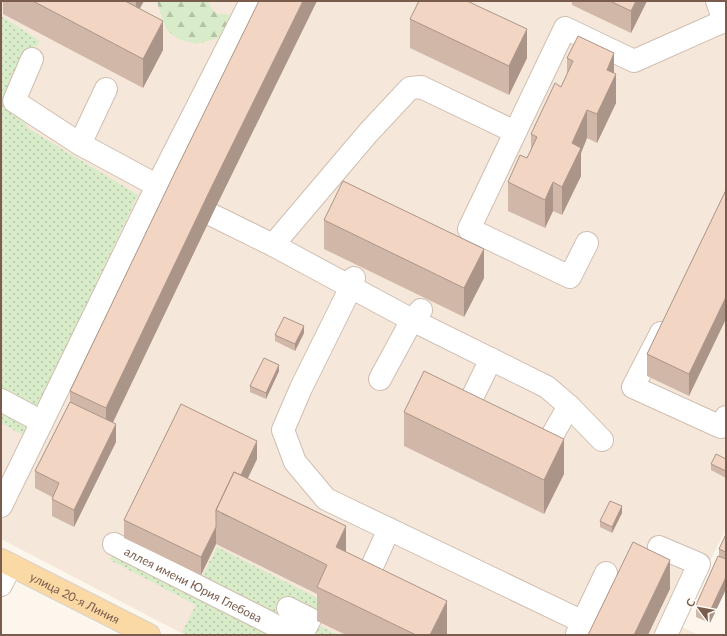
<svg xmlns="http://www.w3.org/2000/svg" width="727" height="636" viewBox="0 0 727 636" font-family="Lato,sans-serif">
<defs>
<pattern id="forest-firs" width="22" height="20" patternUnits="userSpaceOnUse"><rect width="22" height="20" fill="#d8ecc9"/><path d="M5 1l3.5 6h-7zM16 11l3.5 6h-7z" fill="#b4c2a5"/></pattern>
<pattern id="park-dots" width="8" height="8" patternUnits="userSpaceOnUse"><rect width="8" height="8" fill="#d8ecc9"/><path d="M2 2h.1M6 6h.1" fill="none" stroke="#b4c2a5" stroke-width="1.8" stroke-linecap="round"/></pattern>
</defs>
<rect width="100%" height="100%" fill="#fdf6ec"/>
<!-- residential -->
<path fill="#f5e8da" d="M1 1H726V529L678 625 699 635H185L1 539Z"/>
<!-- forest -->
<path fill="url(#forest-firs)" d="M157 1H209L210 6 217 14H228L233 20 226 36 196 44 178 39 167 30 160 12Z"/>
<!-- park -->
<path fill="url(#park-dots)" d="M1 16 40 41 6 96 29 129 138 195 25 436 1 423Z
M122 536 202 577 217 547 323 601 312 622 338 635H187L182 632 196 605 110 560Z"/>
<g fill="none" stroke-linecap="round" stroke-linejoin="round">
<!-- minor casing -->
<g stroke="#d1beb0" stroke-width="24">
<g id="minor">
<path d="M717 1 724 21 726 22"/>
<path d="M32 59 14 101 80 144 169 192"/>
<path d="M80 144 106 89"/>
<path d="M212 215 273 245 412 320 547 387 569 406 602 440"/>
<path d="M587 243 570 277 469 229 565 28 634 61 724 21"/>
<path d="M273 245 368 133 410 88 421 87 515 132"/>
<path d="M354 278 351 287 301 388 283 430 295 462 326 499 583 622"/>
<path d="M661 333 633 387 721 427 726 417"/>
<path d="M380 379 412 320 421 310"/>
<path d="M1 400 42 422 1 506"/>
<path d="M466 410 491 359"/>
<path d="M42 422 157 186 251 1"/>
<path d="M545 448 569 406"/>
<path id="s1" d="M114 544 294 635"/>
<path d="M659 547 699 564 666 635"/>
<path d="M370 571 389 529"/>
<path d="M1 585 11 565"/>
<path d="M288 608 310 619 302 635"/>
<path d="M577 634 606 573"/>
</g>
</g>
<!-- major casing -->
<g stroke="#dad1cd" stroke-width="24">
<g id="major">
<path id="s2" d="M1 560 149 635"/>
</g>
</g>
<!-- minor -->
<use href="#minor" stroke="#fff" stroke-width="22"/>
<!-- major -->
<use href="#major" stroke="#fbd9a5" stroke-width="22"/>
</g>
<!-- wall -->
<path fill="#d1b7a8" d="M3 1H144L140 9 163 50 143 88 3 14Z
M572 1H647L631 33 572 5Z
M410 19 527 58 509 95 410 48Z
M567 58 614 73 616 103 597 143 587 138 581 153V176L562 215 553 211 545 228 508 211V182L527 158 531 150V134L561 87 567 74Z
M726 190 689 396 647 376V354Z
M212 215 112 422 116 442 74 527 52 516V497L35 488V471L70 402V391Z
M324 220 484 278 464 317 324 249Z
M304 333 295 351 275 341V335Z
M279 371 266 399 250 392V386Z
M404 412 564 474 544 514 404 446Z
M257 459 248 478 346 553 447 635H346L317 621V594L216 544 201 575 124 538V520Z
M726 459V478L711 470V464Z
M622 513 612 533 600 527V521Z
M726 534V589L710 623 696 617V605L719 556V549Z"/>
<!-- shaded-wall -->
<path fill="#aa9588" d="M137 1H144L136 14V2Z
M303 1H317L212 215 106 437V408L212 186Z
M636 1H647L631 33V11Z
M163 21V50L143 88V59Z
M527 29V58L509 95V66Z
M614 53V77L616 74V103L597 143V114L607 70Z
M587 110V138L581 153V176L562 215V187L572 143Z
M553 182V211L545 228V200Z
M484 249V278L464 317V288Z
M726 297V319L689 396V374Z
M304 326V333L295 351V344Z
M279 365V371L266 399V393Z
M116 424V442L74 527V510Z
M564 439V474L544 514V480Z
M257 441V459L229 517 222 514Z
M622 506V513L612 533V527Z
M346 526V560L336 547Z
M216 527V544L201 575V557Z
M670 560V589L648 635H634Z
M726 577V589L710 623V611Z
M447 601V635H430Z"/>
<!-- building -->
<path fill="#f3d5c3" stroke="#aa9588" d="M33 1H125L163 21 143 59Z
M259 1H303L212 186 106 408 70 391 177 168Z
M419 1H467L527 29 509 66 410 19Z
M610 1H636L631 11Z
M578 36 614 53 607 70 616 74 597 114 587 110 572 143 581 148 562 187 553 182 545 200 508 182 520 155 527 158 537 137 531 134 555 83 561 87 573 61 567 58Z
M343 181 484 249 464 288 324 220Z
M726 190V297L689 374 647 354Z
M284 317 304 326 295 344 275 335Z
M264 358 279 365 266 393 250 386Z
M424 371 564 439 544 480 404 412Z
M70 402 116 424 74 510 52 499 59 483 35 471Z
M181 404 257 441 241 475 234 472 216 510V527L201 557 124 520Z
M716 454 726 459V471L711 464Z
M234 472 346 526 336 547 447 601 430 635H416L317 587 327 565 216 510Z
M610 501 622 506 612 527 600 521Z
M726 534V552L719 549Z
M633 542 670 560 634 635H588Z
M718 556 726 559V577L710 611 696 605Z"/>
<g text-anchor="middle" dominant-baseline="central" stroke-width="3" stroke-linejoin="round" paint-order="stroke">
<!-- street labels -->
<g font-size="12" fill="#7a5c4d" stroke="#fffaf3">
<text stroke="none"><textPath href="#s1" startOffset="89">аллея имени Юрия Глебова</textPath></text>
<text stroke="none"><textPath href="#s2" startOffset="83">улица 20-я Линия</textPath></text>
</g>
</g>
<!-- border -->
<rect width="727" height="636" fill="none" stroke="#7a5c4d" stroke-width="4"/>
<!-- north arrow -->
<g transform="translate(699 608) rotate(302)" stroke="#fffaf3" stroke-width="3" paint-order="stroke">
<path d="M0-3L7 15L0 10L-7 15Z" fill="#7a5c4d"/>
<text y="-6" font-size="11" font-weight="bold" text-anchor="middle" fill="#7a5c4d">С</text>
</g>
</svg>
